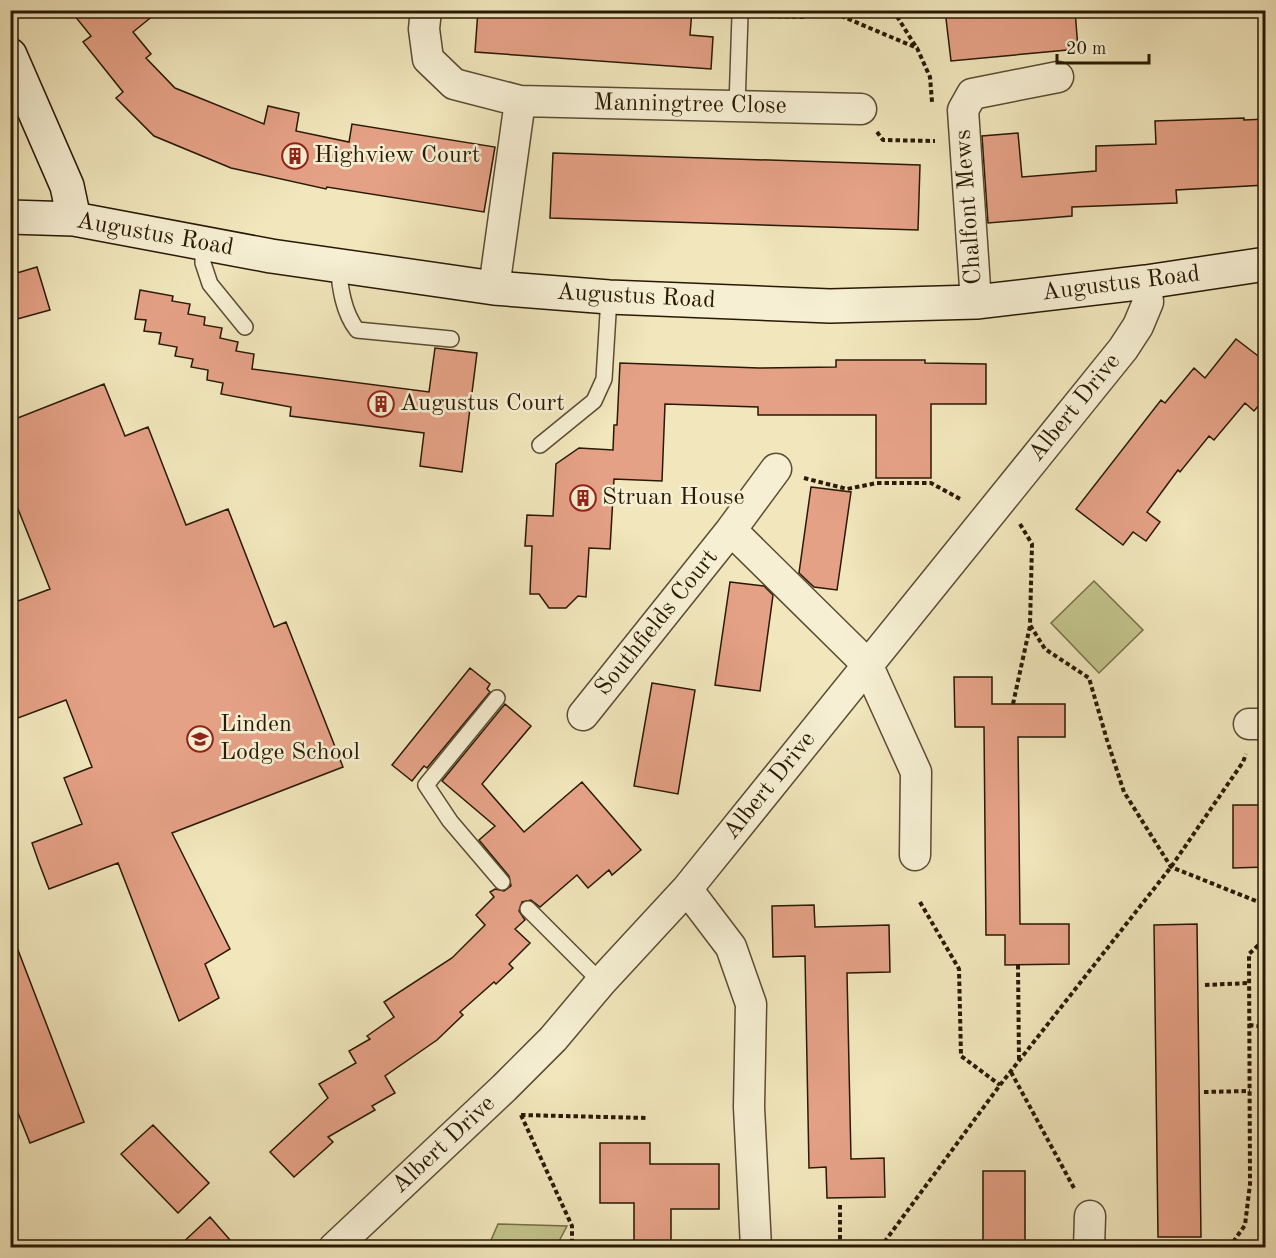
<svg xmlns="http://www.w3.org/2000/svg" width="1276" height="1258" viewBox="0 0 1276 1258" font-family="'Old Standard TT',serif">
<rect width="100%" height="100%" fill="#f1e6bc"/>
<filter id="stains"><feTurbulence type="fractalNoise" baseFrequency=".00333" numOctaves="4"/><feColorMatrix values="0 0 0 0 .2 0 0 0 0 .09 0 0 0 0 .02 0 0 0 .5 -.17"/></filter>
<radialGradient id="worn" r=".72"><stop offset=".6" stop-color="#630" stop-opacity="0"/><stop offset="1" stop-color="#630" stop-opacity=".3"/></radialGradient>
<!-- green -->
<path fill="#c2c38b" stroke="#766e48" stroke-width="1.5" d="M1094 581 1143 630 1099 673 1051 623Z
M498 1224 567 1226 556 1247H488Z"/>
<!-- building -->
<path fill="#e5a186" stroke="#291904" stroke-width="1.5" d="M70 10H160L133 32 151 54 146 58 175 88 264 124 268 106 299 113 296 131 349 142 352 124 495 147 484 212 327 187 326 189 231 168 154 136 116 98 123 92 83 42 91 36Z
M478 10H692L690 35 713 37 711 69 475 52Z
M945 10H1075L1078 49 951 61Z
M1244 118V120L1266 119V185L1176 190 1177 203 1072 207V216L988 223 982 136 1018 133 1022 177 1096 171V146L1156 144 1155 121Z
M553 153 920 165 918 230 550 218Z
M37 267 50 310 10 321V275Z
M140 290 173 296 172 301 190 304 188 314 205 317 204 325 222 328 220 338 238 342 236 351 254 354 252 369 429 392 435 348 477 353 462 472 420 466 424 433 290 416 291 407 221 394 223 383 207 380 208 370 191 367 193 359 175 356 177 347 159 344 161 333 144 331 146 320 135 319Z
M1236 339 1266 362V397L1254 411 1245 403 1214 440 1209 436 1180 472 1178 470 1147 512 1160 522 1146 541 1133 532 1123 545 1076 509 1161 400 1165 403 1194 368 1205 378Z
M836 360H925V363L986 364V404H931V478H876V415H758V407L665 404 662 481 614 479 610 549 589 548 586 597 578 596 566 608H549L539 594H530L532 546H525L527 515 553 516 556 464 579 448 613 450 614 425H617L620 363 759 368 836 367Z
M104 384 125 436 148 427 186 525 228 509 274 627 286 622 343 767 172 833 230 949 205 964 219 998 179 1021 118 863 49 889 39 863 32 843 82 824 64 778 92 767 66 700 10 721V604L50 589 10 489V421Z
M811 487 851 492 837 590 814 587 799 573Z
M730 582 764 586 773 595 760 691 715 685Z
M470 668 490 684 487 689 490 692 427 768 424 766 412 781 392 765Z
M954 677H992V704H1065V737H1018L1020 924H1069V964L1005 965V935H986L984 727H955Z
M652 683 695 690 678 794 634 786Z
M505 704 531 726 482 784 524 832 582 782 641 850 612 875 609 870 588 888 577 875 540 907 531 900 522 902 519 911 525 920 515 929 530 943 509 964 513 968 496 984 494 982 460 1012 463 1015 437 1040 385 1076 395 1093 372 1106 375 1110 328 1137 333 1142 294 1177 270 1152 328 1098 319 1084 356 1063 349 1051 370 1039 367 1036 394 1017 384 1002 452 958 485 925 476 915 494 897 490 892 495 889 504 891 511 886 509 876 479 840 495 826 442 781Z
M1233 805H1266V867L1233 868Z
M814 905 815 927 889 925 890 972 847 973 851 1159 884 1158 885 1197 827 1198 826 1167 809 1168 805 956 773 957 772 906Z
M1197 924 1201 1237H1158L1154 925Z
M10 937H13L84 1122 30 1143 10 1093Z
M153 1125 209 1183 178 1213 121 1154Z
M600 1143H650V1164H719V1209H671V1248H634V1203H600Z
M983 1171H1025V1248H983Z
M210 1217 237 1248H177Z"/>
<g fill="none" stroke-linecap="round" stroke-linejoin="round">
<!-- lane casing -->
<g stroke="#5b4c32" stroke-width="18">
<path id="lane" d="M737 106 740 15
M203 242V263L210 284 245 327
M338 265C340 287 343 312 357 330L451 339
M540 445 594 401 604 379 609 297
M497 698 426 785 450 821 502 882
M528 909 601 982"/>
</g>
<!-- street casing -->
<g stroke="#5b4c32" stroke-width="33">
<path id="street" d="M426 10 424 29 428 59 454 84 520 101 861 109
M494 288 520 101
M976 302 963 110 972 94 1058 77
M731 530 776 469
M583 715 731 530 867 664 916 772 915 855
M1249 724H1266
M687 889 731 947 751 1004 749 1107 756 1248
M334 1248 504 1088 553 1039 601 982 687 889 1123 349 1138 326 1148 302 1146 282
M1089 1248 1090 1216"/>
</g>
<!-- secondary casing -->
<g stroke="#291904" stroke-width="36">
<path id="secondary" d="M10 55 67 186 74 219
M10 217 74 219 271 256 494 288 609 297 830 306 976 302 1146 282 1266 264"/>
</g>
<!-- path -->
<path stroke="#291904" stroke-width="4" stroke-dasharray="4.5 3" stroke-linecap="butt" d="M827 10 917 48 930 77 932 102
M893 10 916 47
M762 16 803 17V10
M877 132 883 140 935 141
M804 478 847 489 877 483H931L962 500
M1020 524 1032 544 1030 625 1045 649 1089 678 1107 740 1124 792 1171 867 1256 901 1266 900
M1013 704 1030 626
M920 902 959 969 961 1056 1000 1085
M1018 965 1019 1061
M1205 985 1249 983
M1249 1025 1266 1027
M1011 1072 1075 1190
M1204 1092 1250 1091
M521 1115 572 1226V1248
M521 1115 647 1118
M840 1205V1248
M880 1248 1000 1085 1171 867 1243 762 1246 754
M1229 1248 1245 1225 1250 1184 1249 954 1266 938"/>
<!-- lane -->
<use href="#lane" stroke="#f6efd3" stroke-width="15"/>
<!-- street -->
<use href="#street" stroke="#f6efd3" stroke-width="30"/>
<!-- secondary -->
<use href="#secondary" stroke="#f6efd3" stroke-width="33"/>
</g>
<!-- icons -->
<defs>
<g id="building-ring" transform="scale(1.35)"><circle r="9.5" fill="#f6efd3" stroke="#8f2418" stroke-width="1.5"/><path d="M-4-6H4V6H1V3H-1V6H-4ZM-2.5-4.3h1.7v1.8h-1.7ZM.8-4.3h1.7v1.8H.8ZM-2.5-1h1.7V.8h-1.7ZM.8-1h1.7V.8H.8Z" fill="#8f2418"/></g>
<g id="school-ring" transform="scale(1.35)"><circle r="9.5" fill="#f6efd3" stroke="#8f2418" stroke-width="1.5"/><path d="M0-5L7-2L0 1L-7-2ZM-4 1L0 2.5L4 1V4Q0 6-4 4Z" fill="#8f2418"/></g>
</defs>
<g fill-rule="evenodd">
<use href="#building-ring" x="295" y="156"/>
<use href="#building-ring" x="381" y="404"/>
<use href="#building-ring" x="583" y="498"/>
<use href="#school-ring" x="200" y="739"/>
</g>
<g text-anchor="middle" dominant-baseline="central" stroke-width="5" stroke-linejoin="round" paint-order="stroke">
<!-- street labels -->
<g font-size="24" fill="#291904" stroke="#f6efd3">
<text transform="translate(690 105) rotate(1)">Manningtree Close</text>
<text transform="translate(969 207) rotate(-94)">Chalfont Mews</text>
<text transform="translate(155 235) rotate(10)">Augustus Road</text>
<text transform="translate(1121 284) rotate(-7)">Augustus Road</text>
<text transform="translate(636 297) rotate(3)">Augustus Road</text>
<text transform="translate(1075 408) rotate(-51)">Albert Drive</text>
<text transform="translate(657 623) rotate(-51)">Southfields Court</text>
<text transform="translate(770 786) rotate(-51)">Albert Drive</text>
<text transform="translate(444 1145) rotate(-43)">Albert Drive</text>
</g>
<!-- poi labels -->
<g font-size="24" fill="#291904" stroke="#f6efd3" text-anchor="start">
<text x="314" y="156">Highview Court</text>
<text x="400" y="404">Augustus Court</text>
<text x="602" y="498">Struan House</text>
<text x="220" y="725">Linden<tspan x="220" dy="28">Lodge School</tspan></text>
</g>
</g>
<!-- margin -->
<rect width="1276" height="1258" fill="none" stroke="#f1e6bc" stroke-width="36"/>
<rect x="12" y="12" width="1252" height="1234" fill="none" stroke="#291904" stroke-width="3"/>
<rect x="18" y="18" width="1240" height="1222" fill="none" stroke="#291904" stroke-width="1.5"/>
<!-- scale -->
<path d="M1057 54v9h92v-9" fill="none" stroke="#291904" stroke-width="3"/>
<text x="1066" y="54" font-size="18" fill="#291904" stroke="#f6efd3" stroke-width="4.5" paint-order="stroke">20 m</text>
<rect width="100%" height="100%" filter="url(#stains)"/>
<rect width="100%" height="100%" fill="url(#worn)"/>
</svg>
